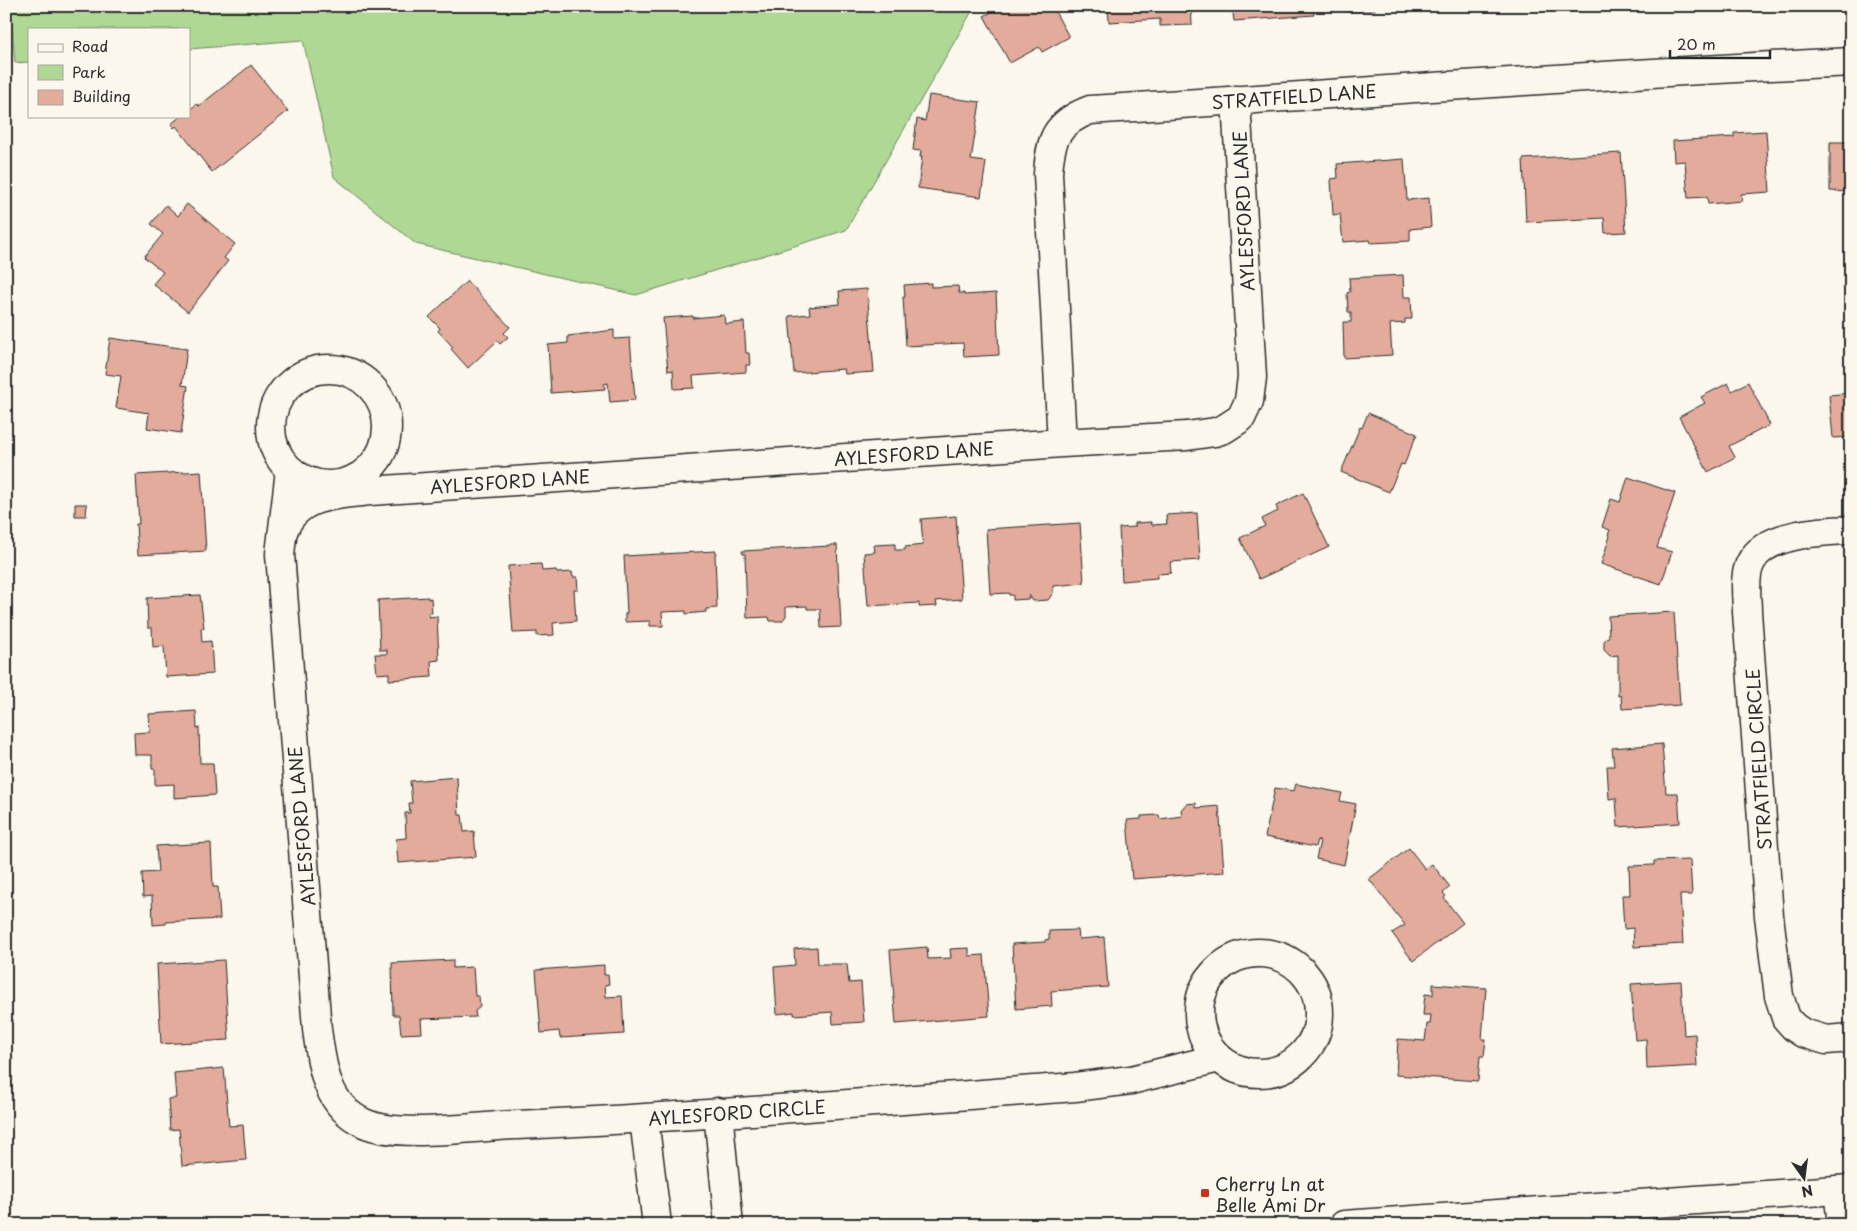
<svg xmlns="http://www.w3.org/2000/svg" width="1857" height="1231" viewBox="0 0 1857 1231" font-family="'Playpen Sans',sans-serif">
<rect width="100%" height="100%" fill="#fbf7ec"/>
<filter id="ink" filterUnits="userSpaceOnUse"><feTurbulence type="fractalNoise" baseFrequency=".02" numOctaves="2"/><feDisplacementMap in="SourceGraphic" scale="10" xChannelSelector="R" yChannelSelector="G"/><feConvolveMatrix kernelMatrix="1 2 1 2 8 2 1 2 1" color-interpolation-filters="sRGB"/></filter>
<g filter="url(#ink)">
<!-- green -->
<path fill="#afd894" stroke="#6d8260" d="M10 6H975L846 230 636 295 416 244 334 177 303 40 189 49V29H29V62L15 63Z"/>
<!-- building -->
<path fill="#e3ab9b" stroke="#2b2b2b" d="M1003 6H1052L1069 37 1042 52 1039 47 1010 63 984 16Z
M1108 6H1191L1192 25 1160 26V19L1109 22Z
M1232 6H1313L1314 15 1234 21Z
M1347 6H1375V10L1347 12Z
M251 65 288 111 212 172 176 126 174 128 171 124 181 116H189V110L197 104 199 106Z
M929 95 980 102 971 160 986 162 981 197 918 188 922 157H920L921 151 913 150 917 119 925 121Z
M1766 131 1770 192 1741 194 1742 201 1708 204 1707 197 1688 198 1685 161 1674 162 1673 141 1734 137V133Z
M1849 137H1851V192L1830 191V142H1849Z
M1621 153 1626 232 1605 233 1604 218 1526 222 1523 159Z
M1404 159 1407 200 1429 198 1431 227 1410 229V241L1371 243 1370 240 1343 242 1340 214 1333 215 1331 179 1338 178 1337 164Z
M187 204 235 244 224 258 228 261 188 312 153 284 163 272 144 257 163 234 151 224 166 205 178 216Z
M1403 275 1404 297H1411L1412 319H1405V323L1390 324 1392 355 1344 358 1343 322H1351V312H1348L1347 293 1350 292 1349 278Z
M467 281 510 327 504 333 508 337 500 344 497 341 468 368 451 349 453 347 438 331 440 328 429 317Z
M931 283V287L958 286 959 293H964V295L996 293 999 355 964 357 963 343 906 346 903 297H905L904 285Z
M867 289 874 372 845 374 844 369 794 373 789 316 810 314 809 307 840 304 839 291Z
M724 315 725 324 744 322 746 353H749L750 365H746V372L693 376 694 388 674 389 673 370 668 371 663 318 693 316V318Z
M614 330V339L630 338 635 400 610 402 608 383 604 384 605 389 551 393 548 345 568 343V336Z
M110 338 187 349 182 385 188 386 181 433 147 428 149 413 116 408 121 376 105 374Z
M1748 382 1770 425 1729 446 1735 457 1708 472 1679 417 1705 403 1701 397 1728 383 1732 391Z
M1851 393V437L1833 438 1829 395Z
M1368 413 1417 434 1404 465 1401 464 1389 492 1341 472 1360 427 1362 428Z
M201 471 206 551 138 555 136 524H139L136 475Z
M1628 477 1675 493 1657 548 1672 552 1661 584 1601 564 1610 536 1608 535 1610 530 1602 527 1611 499 1620 502Z
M1303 493 1329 547 1259 579 1240 538 1265 526 1262 519 1278 511 1276 506Z
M75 504H87L86 516H75Z
M1197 513 1200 560 1170 562 1171 573 1157 574V578L1122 581 1119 528 1135 527V523L1151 522 1152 525 1167 524 1166 515Z
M956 516 962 599 936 601 937 606 919 607V603L868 606 864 553 875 552 874 545 895 544V550H905V547L923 545 921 519Z
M1080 523 1084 583 1053 586V593L1048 600 1033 601 1029 595V599L1013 600V595H1009V593L990 594 986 529Z
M831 545H837L841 627 821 628 820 609H807V606L786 607V616L782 621H770L769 617 747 618 745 554H743L742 551 831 546Z
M716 551V554H715L717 608 706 609V612L686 614V611L662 612 663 626H650V621L625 622V614L627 613 624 556Z
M541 564 542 571 556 570 557 573 572 572 573 577H577L578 590H574L576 621 553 623 554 635 537 636V632L513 633 508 566Z
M200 595 204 628H201L202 642 211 641 213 674 166 677 164 646 153 647 152 628H148L147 598Z
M428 597V599L431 598 432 613H428L429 617 437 616 439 660 431 661 432 677 389 680V673L377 674 375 654H387V650H380L378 600Z
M1674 612 1680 705 1622 709 1621 696H1618V655L1610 656 1604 650V641L1609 636 1608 616Z
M196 711 197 728 199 727 200 763H213L215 795 174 798V784L155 785V769H152V755H135L134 733 150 732 149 714Z
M1662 744 1666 793H1678L1680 823 1618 827 1616 798 1609 799 1607 766H1614L1612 748Z
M457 777 459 815H462L464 832 474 831 476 857 398 863 396 839 406 838 405 813H410L409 803H412L410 781Z
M1296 784 1342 793 1340 801 1356 804 1344 865 1316 859 1320 841 1317 840 1315 847 1265 837 1275 788 1294 791Z
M1196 803V808L1219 806 1224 872 1132 879 1127 820 1141 819V816L1159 815 1160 819 1182 816 1181 810 1186 804Z
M211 843 213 887H218L220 919 166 922V924L153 925 152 896 143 897 142 873 158 872 156 846Z
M1409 848 1425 869 1432 864 1450 887 1443 893 1446 896 1444 898 1463 923 1413 961 1392 933 1405 925 1369 879Z
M1690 860 1692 895H1680L1683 944 1634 947 1633 928 1624 929 1622 895H1630L1629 866 1654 865V861Z
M1078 930 1079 939 1104 937 1108 987 1051 991 1052 1006 1016 1009 1012 944 1045 942V940L1049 939V931Z
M817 947 818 964H847L849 983 861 982 864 1022 833 1024 832 1012 794 1015V1012L777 1014 774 967 795 965 794 949Z
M927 947 928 959 951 958 950 949 969 948V956L984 955 989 1016 896 1024 890 950Z
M224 960 229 1040 161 1044 157 964Z
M453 960V968L473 967 475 996H479L480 1007 475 1011 476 1017 421 1019 422 1033 401 1034 399 1015H393L392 963Z
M604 965V975L608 974 609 984 605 985 606 997 622 996 624 1034 560 1038 559 1031 541 1033 536 970Z
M1681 981 1684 1035 1695 1034 1697 1066 1647 1069 1646 1039 1635 1040 1631 984Z
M1433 984 1486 988 1482 1039H1486L1484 1056H1480L1478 1081 1396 1075 1398 1039 1425 1041 1427 1024H1430L1431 1015H1423L1425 994 1433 995Z
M224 1068 229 1126 243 1125 246 1160 182 1166 179 1129 170 1130 168 1099 176 1098 174 1073Z"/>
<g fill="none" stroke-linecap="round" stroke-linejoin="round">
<!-- street casing -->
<g stroke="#2b2b2b" stroke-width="31">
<path id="street" d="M271 427a58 58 0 1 1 116 0a58 58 0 1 1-116 0Z
M1062 443 1048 174C1050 141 1055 123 1090 110 1343 94 1597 74 1851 62
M290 470 280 554 317 1029C322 1066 326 1106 364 1123 399 1139 478 1126 517 1125 703 1116 889 1101 1075 1087L1131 1080 1219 1058
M1851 530C1823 531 1765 533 1751 562 1743 576 1747 597 1747 612L1769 916 1779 996 1786 1018 1794 1027 1803 1033 1826 1040 1851 1038
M283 532C296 494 336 495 370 491L1062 443 1187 436 1215 432 1224 429 1241 418 1249 401 1252 377 1236 100
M1199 1013a60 60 0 1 1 120 0a60 60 0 1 1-120 0Z
M718 1112 729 1225
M644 1119 657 1225
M1838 1190 1842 1225"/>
</g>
<!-- secondary casing -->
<g stroke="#2b2b2b" stroke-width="31">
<path id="secondary" d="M1344 1225 1851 1189"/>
</g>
<!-- street -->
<use href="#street" stroke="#fbf7ec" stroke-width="28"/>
<!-- secondary -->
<use href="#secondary" stroke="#fbf7ec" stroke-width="28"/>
</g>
</g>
<!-- markers -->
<rect fill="#c8321e" stroke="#fbf7ec" stroke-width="2" x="1200" y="1188" width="10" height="10" rx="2.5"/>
<g text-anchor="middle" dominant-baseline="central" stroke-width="4" stroke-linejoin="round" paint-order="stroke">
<!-- street labels -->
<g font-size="18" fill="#2b2b2b" stroke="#fbf7ec">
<text transform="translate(1294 96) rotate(-4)">STRATFIELD LANE</text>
<text transform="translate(1243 211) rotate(-93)">AYLESFORD LANE</text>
<text transform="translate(914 453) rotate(-4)">AYLESFORD LANE</text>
<text transform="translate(510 481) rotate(-4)">AYLESFORD LANE</text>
<text transform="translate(1758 759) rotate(-94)">STRATFIELD CIRCLE</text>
<text transform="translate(301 826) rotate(-95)">AYLESFORD LANE</text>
<text transform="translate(737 1112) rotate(-4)">AYLESFORD CIRCLE</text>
</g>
<!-- poi labels -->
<g font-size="18" fill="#2b2b2b" stroke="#fbf7ec" text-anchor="start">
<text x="1215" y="1183">Cherry Ln at<tspan x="1215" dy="21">Belle Ami Dr</tspan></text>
</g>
</g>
<!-- margin -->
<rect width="1857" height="1231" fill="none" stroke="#fbf7ec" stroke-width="25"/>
<rect x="12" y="12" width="1832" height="1206" fill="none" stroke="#2b2b2b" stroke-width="2" filter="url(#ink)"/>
<!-- legend -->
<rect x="28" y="28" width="162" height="90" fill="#fbf7ec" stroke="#a8a59f"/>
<rect x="38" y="44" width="25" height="8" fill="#fbf7ec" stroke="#a8a59f"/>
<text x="72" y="52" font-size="15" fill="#2b2b2b">Road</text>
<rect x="38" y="65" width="25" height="15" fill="#afd894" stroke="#a8a59f"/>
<text x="72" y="78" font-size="15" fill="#2b2b2b">Park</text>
<rect x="38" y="90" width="25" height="15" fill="#e3ab9b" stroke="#a8a59f"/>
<text x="72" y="102" font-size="15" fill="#2b2b2b">Building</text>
<!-- north arrow -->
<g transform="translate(1804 1178) rotate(166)" stroke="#fbf7ec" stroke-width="4" paint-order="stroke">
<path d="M0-4L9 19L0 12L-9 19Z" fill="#2b2b2b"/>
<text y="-8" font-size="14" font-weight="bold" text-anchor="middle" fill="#2b2b2b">N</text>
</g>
<!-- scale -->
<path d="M1670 50v8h100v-8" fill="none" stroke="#2b2b2b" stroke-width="2.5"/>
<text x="1677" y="50" font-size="15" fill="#2b2b2b" stroke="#fbf7ec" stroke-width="4" paint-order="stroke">20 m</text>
</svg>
